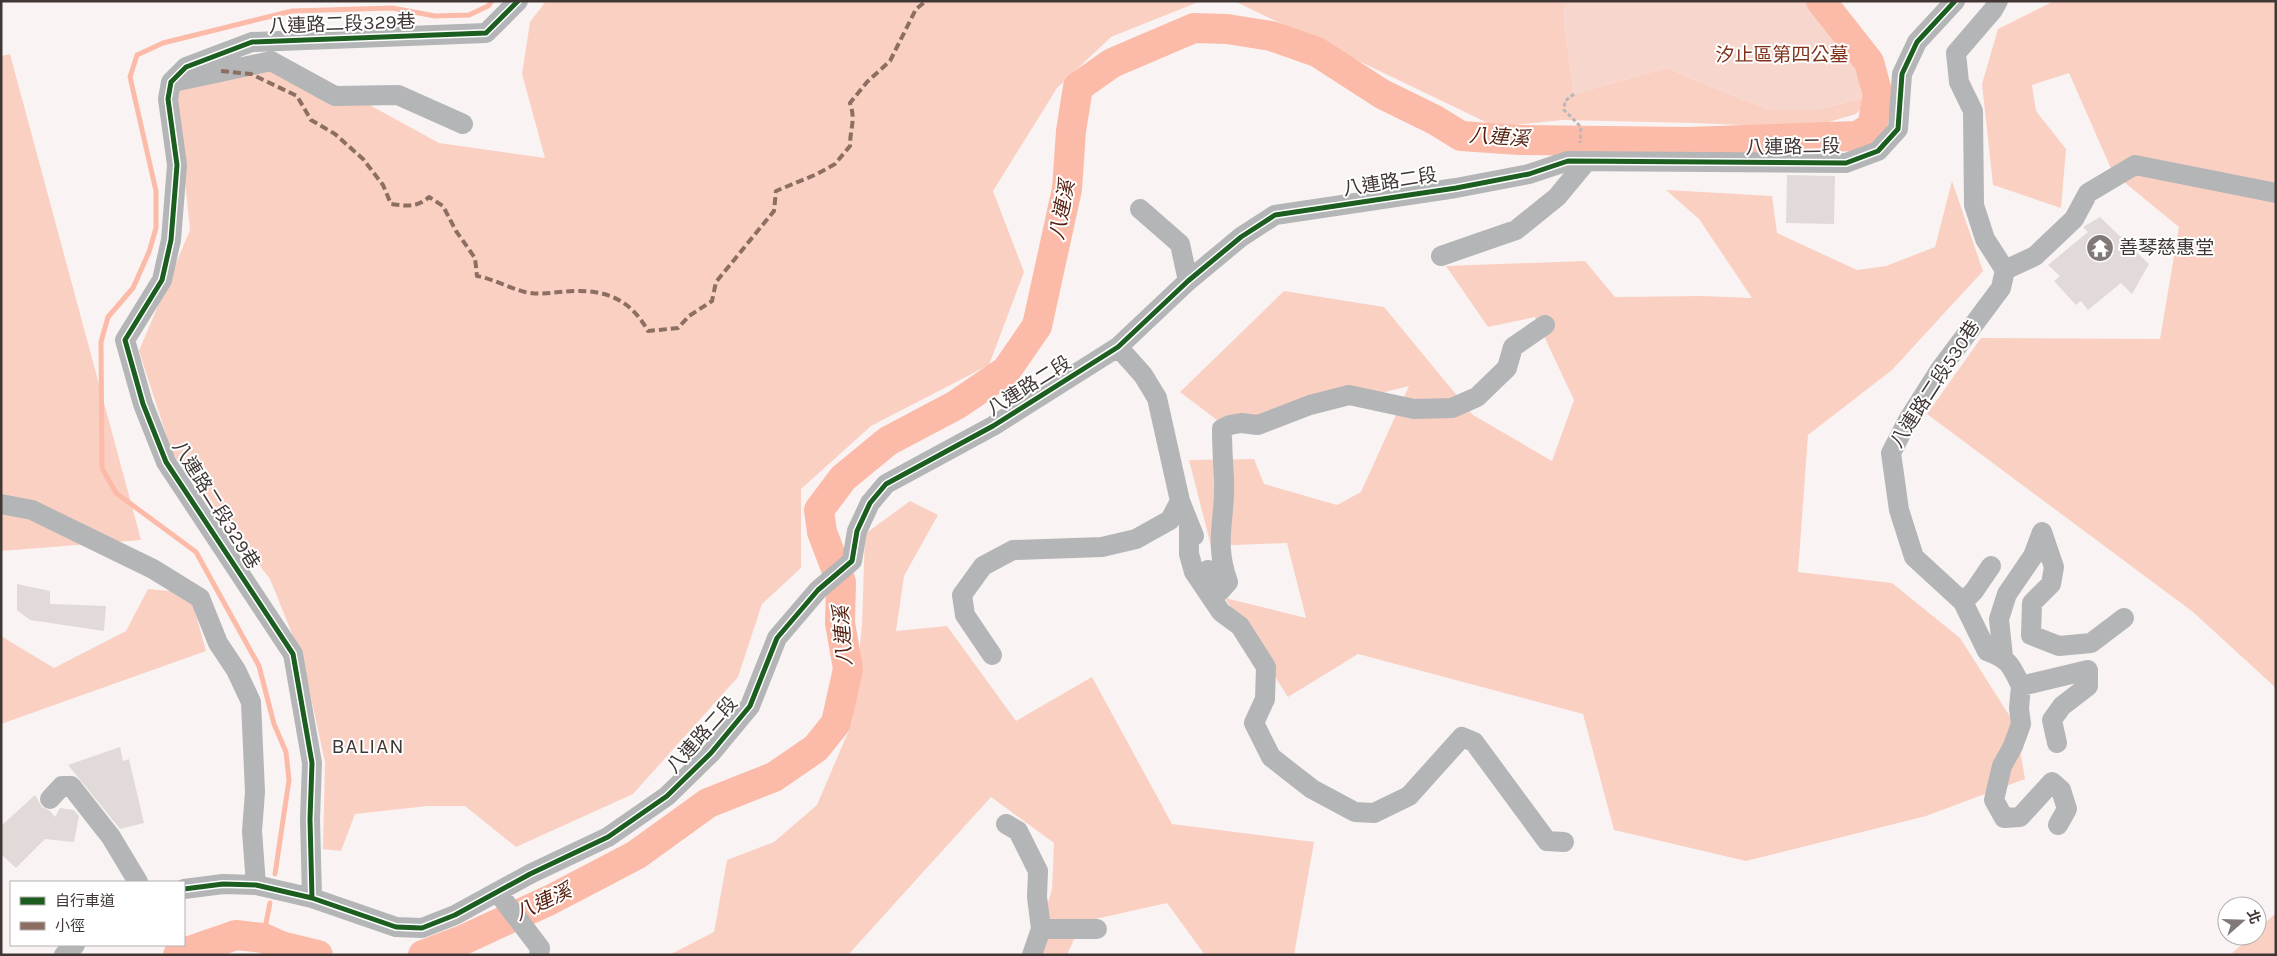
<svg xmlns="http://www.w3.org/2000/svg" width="2277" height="956" viewBox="0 0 2277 956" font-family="Karla,'Noto Sans TC',sans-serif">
<rect width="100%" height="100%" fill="#f9f4f3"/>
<!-- green -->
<path fill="#f7d6cd" d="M1565 1H1809L1869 74 1866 97 1816 110H1769L1666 68 1574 94 1564 23Z"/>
<!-- forest -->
<path fill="#fad0c3" d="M546 1H1201L1111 37 1057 88 993 191 1024 272 989 365 871 426 801 489V568L762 604 738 677 633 794 516 847 465 806H427L355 814 341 851 323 849 325 762 303 661 270 579 172 453 139 351 190 230 176 89 219 63 273 52 439 143 545 158 522 74 530 22Z
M1234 1H1565L1564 23 1574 94 1666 68 1769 110H1816L1866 97 1869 74 1809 1H1822L1873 64 1876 92 1856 114 1808 128 1695 123 1563 120 1496 127Z
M2054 1H2276V688L2193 612 1927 414 1981 338 2160 339 2179 227 2113 173 2069 73 2032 85 2036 111 2066 149 2061 208 1993 185 1982 84 1998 29Z
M10 54 141 540 1 551V56Z
M1952 181 1983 271 1892 370 1808 435 1798 572 1892 583 1960 638 2016 726 2025 779 1926 816 1746 861 1614 830 1583 714 1358 654 1288 697 1225 598 1306 618 1287 543 1211 546 1189 460 1254 459 1264 484 1337 505 1361 492 1409 386 1230 430 1180 392 1284 291 1384 307 1473 415 1552 461 1574 400 1535 317 1488 327 1446 266 1585 261 1615 297 1702 296 1752 298 1699 219 1666 190 1772 196 1777 233 1857 270 1886 266 1935 247Z
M910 501 938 515 904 576 896 631 947 626 1016 721 1092 677 1172 824 1314 842 1294 955H1205L1167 903 1082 922 1067 955 1031 953 1052 890 1054 843 991 797 848 955H669L714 932 727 860 774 842 817 805 852 723 862 625 865 534Z
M148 589 190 593 206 651 1 724V636L54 668 126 631Z
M2276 913V955H2230L2251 936H2257V930Z"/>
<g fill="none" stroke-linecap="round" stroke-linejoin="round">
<!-- stream -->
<path stroke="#fcbba8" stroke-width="5" d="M275 874 289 780 286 752 274 724 259 666 196 552 116 493 102 468 101 342 108 317 133 288 149 252 156 228V191L130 77 137 55 163 43 292 11 392 8 435 16 469 15 488 6 492 1
M263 938 270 903"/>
<!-- river -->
<path stroke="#fcbba8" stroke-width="30" d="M178 955 236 935 263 938 281 946 318 955
M423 955 465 939 550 900 636 855 708 803 774 777 816 748 836 723 848 669 840 623 841 582 822 532 819 510 843 478 888 441 956 405 1006 371 1037 326 1067 189 1071 131 1078 87 1112 63 1194 28 1227 29 1271 36 1317 52 1382 94 1435 120 1461 136 1519 140 1687 142 1857 136 1872 127 1878 95 1869 62 1821 1"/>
</g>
<!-- building -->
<path fill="#e1dad8" d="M1787 175 1835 176 1834 224 1786 223Z
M2100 217 2149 264 2132 294 2121 283 2088 310 2081 301 2076 305 2054 281 2060 276 2048 265 2088 232 2083 227Z
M17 584 50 591V604L106 606 104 631 30 620 17 610Z
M120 747 123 761 129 759 144 823 120 829 68 765Z
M35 795 42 807 50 811 55 817 60 808 74 810 79 816 74 842 45 839 16 868 1 854V826Z"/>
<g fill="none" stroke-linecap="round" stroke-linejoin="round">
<!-- path -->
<path stroke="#b8b8b8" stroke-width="3" stroke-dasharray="4 2.5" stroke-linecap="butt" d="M1574 94 1565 101 1564 110 1581 127 1580 143"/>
<!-- minor -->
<path stroke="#b3b5b6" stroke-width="20" d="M1998 1 1993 10 1956 53 1959 82 1973 111 1974 205 1985 239 2005 270 2001 288 1939 371 1908 420 1891 453 1899 510 1914 557 1963 602 1987 651C2009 659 2011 665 2021 686L2088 670V686L2062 706 2052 720 2057 743
M178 81 271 61 335 96 398 95 463 124
M1140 209 1180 244 1188 281
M1441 256 1516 230 1557 197 1586 162
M2005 270 2035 256 2074 219 2088 193 2135 165 2276 193
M1180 501 1194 536
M1 504 32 510 153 569 200 598 218 643 236 670 251 702 255 792 252 831 256 885
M1189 525V554L1194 572 1221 612 1240 626 1266 667 1265 699 1254 723 1271 757 1312 789 1355 812 1374 813 1409 796 1462 737 1474 742 1547 841 1564 842
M1208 570 1220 591 1228 582C1213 541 1226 518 1224 479 1223 463 1222 446 1222 429L1230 425 1241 423 1258 425 1310 405 1349 395 1414 409 1452 408 1477 397 1507 368 1513 347 1545 325
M1963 602 1974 591 1991 566
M992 655 965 615 962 595 983 566 1013 550 1102 547 1136 539 1170 520 1180 501 1157 398 1143 375 1118 347
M2003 657 1999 619 2007 594 2033 556 2042 532 2054 567 2051 584 2032 603 2031 635 2059 646 2091 643 2124 618
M2021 686 2019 708 2021 724 2013 746 2002 766 1994 800 2004 818 2020 817 2052 782 2061 790 2067 809 2058 825
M50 799 62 786H71L111 837 138 882
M1006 824 1018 831 1038 871 1037 897 1041 929 1032 955
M184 889 223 884 256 885 312 898 396 927 422 928 455 915 530 874 608 837 667 796 711 753 750 706 777 638 818 590 852 561 857 531 870 503 886 484 993 426 1118 347 1188 281 1241 237 1275 215 1456 188 1529 174 1568 161 1846 163 1878 151 1898 129 1902 74 1917 42 1955 1
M498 893 540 948 539 955
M312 898 310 819 312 763 293 654 166 462 143 404 125 340 162 280 171 240 177 165 168 99 171 82 186 67 252 42 486 33 518 1
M1041 929H1097
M64 955 75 945"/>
<!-- quiet -->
<path stroke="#8d6e63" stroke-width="4" stroke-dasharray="8 4" stroke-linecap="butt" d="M221 71 251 74 297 96 311 120 335 134 363 159 383 185 391 204C406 206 417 208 429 197L443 206 456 231 475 258 477 276C494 279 509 288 525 292 543 296 558 291 575 291 609 290 632 302 648 331L678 328 689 316 712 301 716 282 774 211 776 191 817 174 835 164 850 146C850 128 856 121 850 103L867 82 890 61 916 9 926 1"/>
<!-- cycleway casing -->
<g stroke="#fff" stroke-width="8">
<path id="cycleway" d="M184 889 223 884 256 885 312 898 396 927 422 928 455 915 530 874 608 837 667 796 711 753 750 706 777 638 818 590 852 561 857 531 870 503 886 484 993 426 1118 347 1188 281 1241 237 1275 215 1456 188 1529 174 1568 161 1846 163 1878 151 1898 129 1902 74 1917 42 1955 1
M312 898 310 819 312 763 293 654 166 462 143 404 125 340 162 280 171 240 177 165 168 99 171 82 186 67 252 42 486 33 518 1"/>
</g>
<!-- cycleway -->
<use href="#cycleway" stroke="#1b5e20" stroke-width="5"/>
</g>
<!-- icons -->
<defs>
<g id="temple-disc" transform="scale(1.4375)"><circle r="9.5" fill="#817978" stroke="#fff"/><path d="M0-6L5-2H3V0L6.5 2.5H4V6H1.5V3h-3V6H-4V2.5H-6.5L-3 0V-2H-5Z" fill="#fff"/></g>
</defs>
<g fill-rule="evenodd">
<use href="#temple-disc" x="2100" y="248"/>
</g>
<g text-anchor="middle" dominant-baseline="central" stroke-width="4" stroke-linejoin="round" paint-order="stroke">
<!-- street labels -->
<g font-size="19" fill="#403735" stroke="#fff">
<text transform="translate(342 24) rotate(-2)">八連路二段329巷</text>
<text transform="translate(1793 147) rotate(-1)">八連路二段</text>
<text transform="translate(1390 182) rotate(-9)">八連路二段</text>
<text transform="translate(1935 384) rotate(-57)">八連路二段530巷</text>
<text transform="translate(1029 386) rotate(-32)">八連路二段</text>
<text transform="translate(216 505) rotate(58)">八連路二段329巷</text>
<text transform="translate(702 735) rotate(-48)">八連路二段</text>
</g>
<!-- park labels -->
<g font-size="19" fill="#7f3017" stroke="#fff">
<text x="1782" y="55">汐止區第四公墓</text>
</g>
<!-- poi labels -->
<g font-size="19" fill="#403735" stroke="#fff" text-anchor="start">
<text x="2119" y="248">善琴慈惠堂</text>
</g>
<!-- water labels -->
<g font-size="20" font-style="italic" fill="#551e0d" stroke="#fff">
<text transform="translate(1499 137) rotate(4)">八連溪</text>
<text transform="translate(1062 210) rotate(-79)">八連溪</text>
<text transform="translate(843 636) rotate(-94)">八連溪</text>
<text transform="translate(543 902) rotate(-25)">八連溪</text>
</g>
<!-- quarter labels -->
<g font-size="21" letter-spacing="1" fill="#403735" stroke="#fff">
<text x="368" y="746">BALIAN</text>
</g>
</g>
<!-- border -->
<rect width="2277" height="956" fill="none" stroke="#403735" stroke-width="5"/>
<!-- legend -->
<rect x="10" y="881" width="175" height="65" fill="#ffffff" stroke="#b3afae"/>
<rect x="20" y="897" width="25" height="8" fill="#1b5e20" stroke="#b3afae"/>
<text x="55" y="906" font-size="15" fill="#403735">自行車道</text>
<rect x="20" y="922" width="25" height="8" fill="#8d6e63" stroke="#b3afae"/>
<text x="55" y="931" font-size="15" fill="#403735">小徑</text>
<!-- north arrow -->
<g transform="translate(2242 921) rotate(70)"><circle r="24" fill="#ffffff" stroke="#b3afae"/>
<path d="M0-4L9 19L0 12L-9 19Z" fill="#817978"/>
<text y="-8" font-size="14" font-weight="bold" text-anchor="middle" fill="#403735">北</text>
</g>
</svg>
